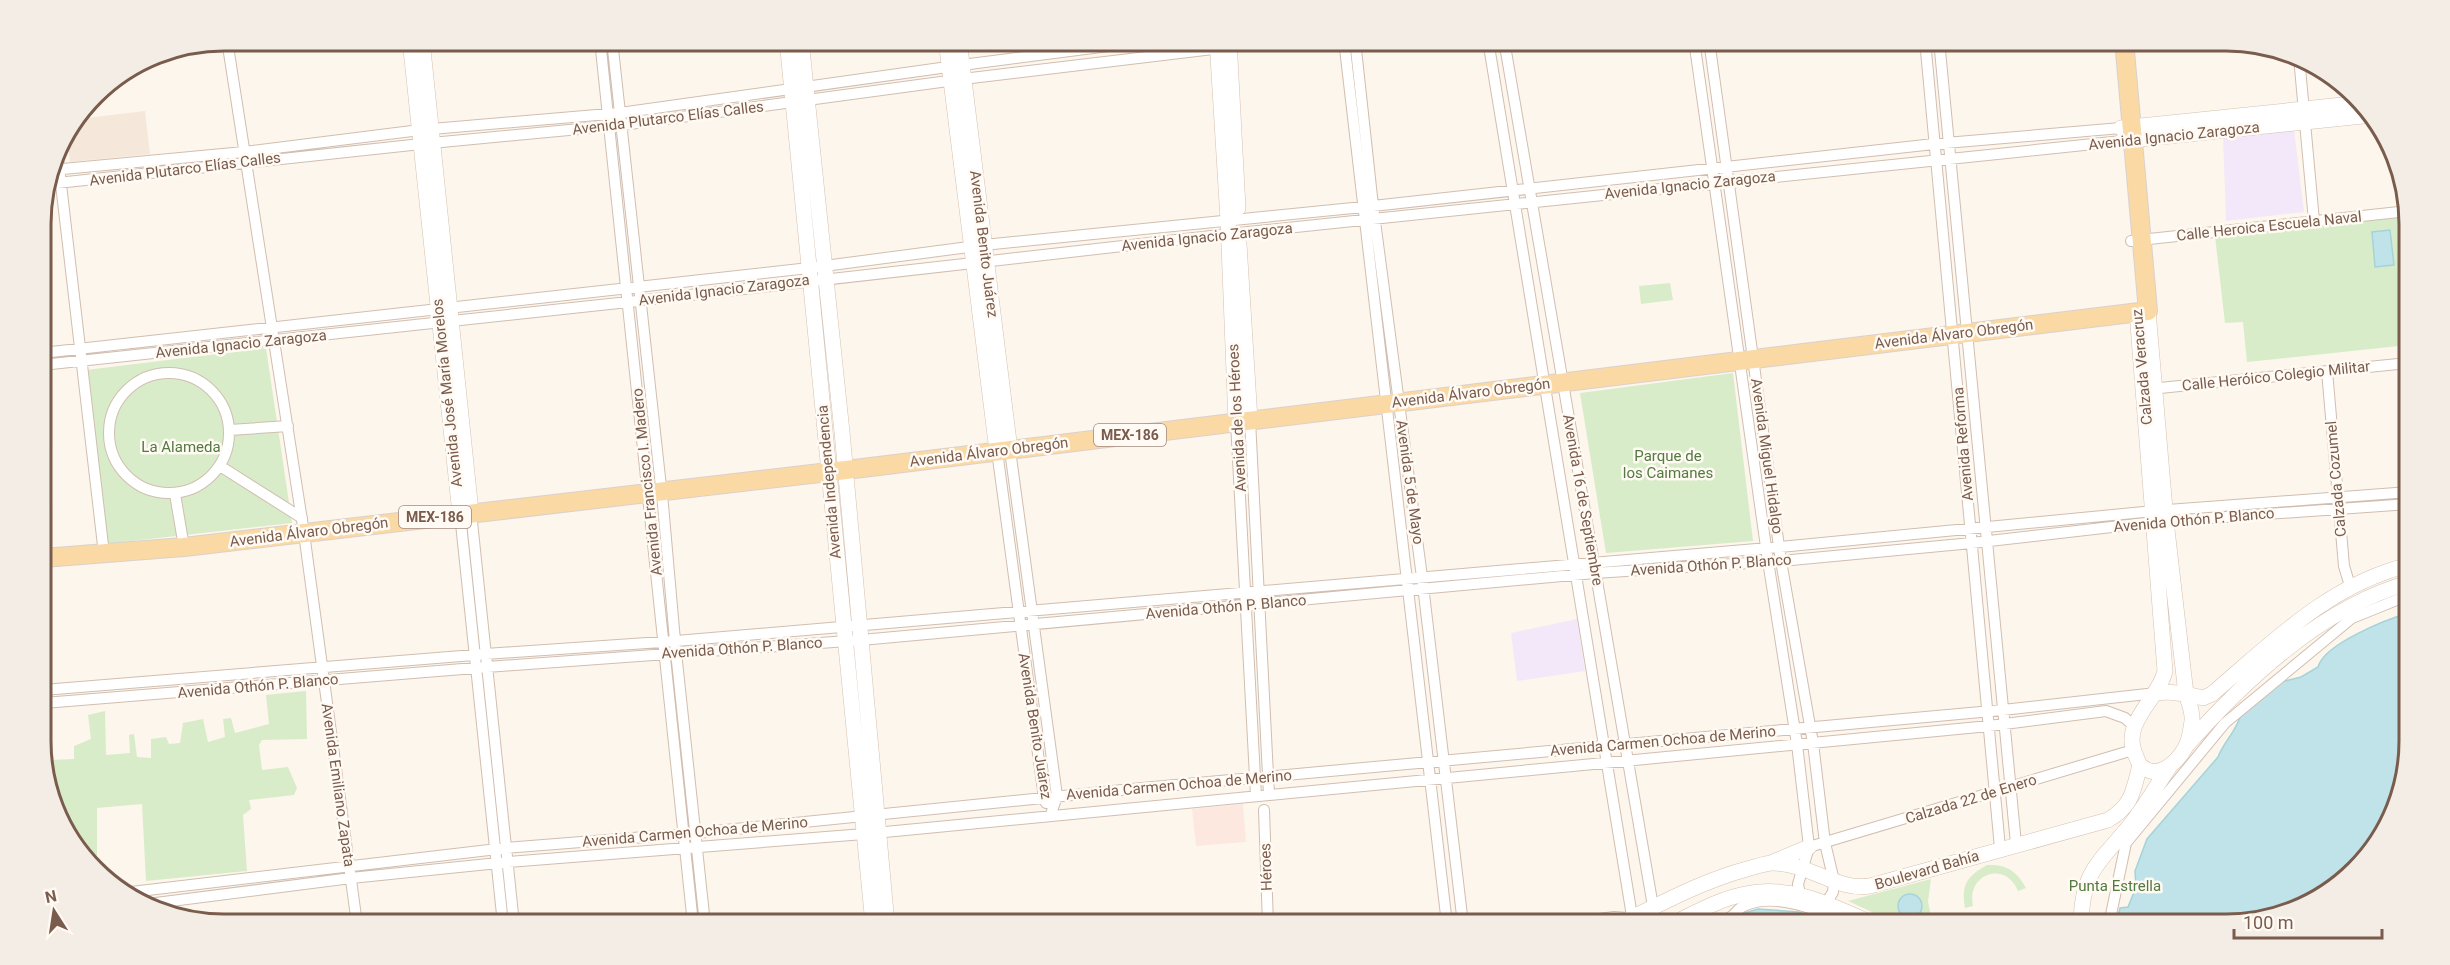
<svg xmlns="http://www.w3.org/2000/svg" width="2450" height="965" viewBox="0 0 2450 965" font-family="Roboto,sans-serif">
<rect width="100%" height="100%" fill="#fdf6ec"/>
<!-- residential -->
<path fill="#f5e8da" d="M145 111 150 154 70 162 67 133 78 119Z"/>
<!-- commercial -->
<path fill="#fde8e0" d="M1243 804 1246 842 1196 846 1192 809Z"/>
<!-- education -->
<path fill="#f3e8fa" d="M2294 129 2304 212 2226 221 2223 136Z
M1577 619 1585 671 1517 681 1511 633Z"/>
<!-- green -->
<path fill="#d8ecc9" d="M2408 214V345L2247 362 2243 322 2225 323 2215 236Z
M1670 283 1673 300 1641 304 1639 286Z
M266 348 292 523 105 544 78 371Z
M1733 373 1753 541 1606 553 1580 393Z
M306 691 307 739 262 740 259 745 262 770 288 767 297 788 294 795 249 800 251 809 243 815 247 871 146 881 142 804 97 808V869L86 862 44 777V719L49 718 50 760 74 759V746L91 739 88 715 105 711 106 755 130 753 129 735 134 734 137 757 151 758V739L166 737 169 744 180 743 183 723 203 719 208 742 225 737 223 719 231 718 235 733 269 724 266 695Z
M1987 865C2006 864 2017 871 2026 888L2018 891C2006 860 1966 873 1973 906L1965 908C1961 885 1967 876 1987 865Z
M1931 879 1928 902 1932 921C1902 931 1876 913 1848 901Z"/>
<!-- water -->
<path fill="#bfe3e8" stroke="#a5d3da" stroke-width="1.5" d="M2390 230 2394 265 2375 267 2372 232Z
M2409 613V741L2400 801 2372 853 2338 887 2286 915 2238 924H2116L2120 908 2128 907 2136 887 2135 871 2147 839 2218 757C2224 741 2237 731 2241 714L2262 699 2281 682 2301 677 2318 667C2324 644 2387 619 2409 613Z
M1898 906a12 12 0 1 1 24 0a12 12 0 1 1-24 0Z
M1758 909 1799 912 1836 924H1732L1745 913Z"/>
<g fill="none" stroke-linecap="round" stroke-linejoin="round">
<!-- street casing -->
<g stroke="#d1beb0" stroke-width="12">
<path id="street" d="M227 40 304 533 357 924
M600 40 693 924
M612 40 663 505 676 652 705 924
M1344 40 1447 924
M1355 40 1373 206 1422 577 1463 924
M1488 40 1633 922
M1504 40 1656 924
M1694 40 1768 561 1797 744 1809 847 1798 884 1800 895
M1709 40 1781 561 1813 743 1825 843 1834 881 1833 892 1826 903
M1925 40 2000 848
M1939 40 2016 844
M2299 57 2314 221
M57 150 104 554
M52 170 244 152 420 130 620 113 962 65 1155 40
M48 184 421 144 622 125 963 79 1288 40
M2131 241 2408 211
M42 353 809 268 984 245 1373 206 1934 144 2121 128
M42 365 628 302 1229 234 2122 141
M2327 371 2344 566 2350 586
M109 433a60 60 0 1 1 120 0a60 60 0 1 1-120 0Z
M2150 389 2408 363
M1250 420 1269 795
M1236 422 1256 796
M230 430 288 426
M1010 450 1057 796 1051 814
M997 451 1044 798 1046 803
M220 466 302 518
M175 494 184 547
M471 512 514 924
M460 514 503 924
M43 690 486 654 676 641 1780 547 2154 511 2409 492
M44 703 487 667 861 640 1595 573 1781 561 1972 543 2155 522 2409 504
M1264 810 1268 924
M1809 847 2133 750
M131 892 506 848 696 833 1142 788 2003 710 2156 693
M148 904 351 878 508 862 864 834 1989 726 2106 711 2125 718 2135 727
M1563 924 1614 917 1628 918
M1715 924C1720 922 1727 920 1732 916 1735 914 1738 909 1742 907 1772 890 1821 911 1849 924
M2109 924 2126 843 2225 723 2352 618 2409 595"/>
</g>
<!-- secondary casing -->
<g stroke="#d6c0b0" stroke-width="16">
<path id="secondary" d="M410 40 460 514
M422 40 471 512
M787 40 873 924
M801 40 842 432 887 924
M946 40 997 451
M959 40 1010 450
M1217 40 1228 220 1236 422
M1229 40 1238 208
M2121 128 2362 103
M2122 141 2373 115
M1239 244 1250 420
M2148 311 2166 521 2186 694 2203 698 2212 694C2273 642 2330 584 2409 565
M2137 312 2165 671C2159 699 2121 722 2135 754 2137 758 2138 763 2141 766 2158 781 2177 762 2185 748 2189 741 2191 729 2192 721 2193 712 2189 703 2186 694L2167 692 2157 693
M2188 744C2245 680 2325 605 2409 583
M1773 862 1809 847
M1619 924C1661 904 1702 881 1747 869 1755 867 1765 863 1773 863 1809 863 1836 891 1870 886L2108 820C2133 805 2133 791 2140 765
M1672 924C1695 913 1719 899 1745 894 1791 884 1833 906 1873 924
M2081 924C2082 869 2100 863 2131 824 2145 806 2157 785 2170 766"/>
</g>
<!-- primary casing -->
<g stroke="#dad1cd" stroke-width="20">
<path id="primary" d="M43 558 184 547 846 470 2148 311 2124 40"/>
</g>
<!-- street -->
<use href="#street" stroke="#fff" stroke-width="10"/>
<!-- secondary -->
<use href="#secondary" stroke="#fff" stroke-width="15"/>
<!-- primary -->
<use href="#primary" stroke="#fbd9a5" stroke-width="18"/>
</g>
<g text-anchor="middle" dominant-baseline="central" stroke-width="5" stroke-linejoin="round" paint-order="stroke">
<!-- shield labels -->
<g fill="#fffaf3" stroke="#a28b7f" stroke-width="1.5">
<rect x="1094" y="424" width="72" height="22" rx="4.5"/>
<rect x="399" y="506" width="72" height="22" rx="4.5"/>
</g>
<g font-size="14" font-weight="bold" fill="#7a5c4d">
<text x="1130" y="435">MEX-186</text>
<text x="435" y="517">MEX-186</text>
</g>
<!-- street labels -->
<g font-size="15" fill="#7a5c4d" stroke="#fffaf3">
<text transform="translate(668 118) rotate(-7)">Avenida Plutarco Elías Calles</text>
<text transform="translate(2174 136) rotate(-6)">Avenida Ignacio Zaragoza</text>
<text transform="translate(185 169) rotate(-7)">Avenida Plutarco Elías Calles</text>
<text transform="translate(1690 185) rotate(-6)">Avenida Ignacio Zaragoza</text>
<text transform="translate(2269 226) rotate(-6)">Calle Heroica Escuela Naval</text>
<text transform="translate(1207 237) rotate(-6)">Avenida Ignacio Zaragoza</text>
<text transform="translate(984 244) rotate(83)">Avenida Benito Juárez</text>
<text transform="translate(724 290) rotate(-7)">Avenida Ignacio Zaragoza</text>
<text transform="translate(1954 334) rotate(-7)">Avenida Álvaro Obregón</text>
<text transform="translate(241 344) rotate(-6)">Avenida Ignacio Zaragoza</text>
<text transform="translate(2142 367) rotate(-95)">Calzada Veracruz</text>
<text transform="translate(2276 376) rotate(-6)">Calle Heróico Colegio Militar</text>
<text transform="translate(447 393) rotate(-96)">Avenida José María Morelos</text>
<text transform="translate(1471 393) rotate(-7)">Avenida Álvaro Obregón</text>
<text transform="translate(1237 418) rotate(-93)">Avenida de los Héroes</text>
<text transform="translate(1963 444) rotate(-95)">Avenida Reforma</text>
<text transform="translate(989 452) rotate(-7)">Avenida Álvaro Obregón</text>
<text transform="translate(1767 456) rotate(82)">Avenida Miguel Hidalgo</text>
<text transform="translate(2336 479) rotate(-95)">Calzada Cozumel</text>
<text transform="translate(647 482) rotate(-96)">Avenida Francisco I. Madero</text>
<text transform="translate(829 482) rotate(-95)">Avenida Independencia</text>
<text transform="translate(1410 482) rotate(82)">Avenida 5 de Mayo</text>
<text transform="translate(1583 500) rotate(80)">Avenida 16 de Septiembre</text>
<text transform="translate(2194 520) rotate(-5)">Avenida Othón P. Blanco</text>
<text transform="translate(309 532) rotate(-7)">Avenida Álvaro Obregón</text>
<text transform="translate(1711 565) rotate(-4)">Avenida Othón P. Blanco</text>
<text transform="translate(1226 607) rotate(-5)">Avenida Othón P. Blanco</text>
<text transform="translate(742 648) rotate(-4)">Avenida Othón P. Blanco</text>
<text transform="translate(258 686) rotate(-5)">Avenida Othón P. Blanco</text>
<text transform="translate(1035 726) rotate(81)">Avenida Benito Juárez</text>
<text transform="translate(1663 741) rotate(-5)">Avenida Carmen Ochoa de Merino</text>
<text transform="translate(338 785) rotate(82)">Avenida Emiliano Zapata</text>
<text transform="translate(1179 785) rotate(-5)">Avenida Carmen Ochoa de Merino</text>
<text transform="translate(1971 799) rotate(-17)">Calzada 22 de Enero</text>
<text transform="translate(695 832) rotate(-5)">Avenida Carmen Ochoa de Merino</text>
<text transform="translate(1266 867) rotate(-92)">Héroes</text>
<text transform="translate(1927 870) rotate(-16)">Boulevard Bahía</text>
</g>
<!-- park labels -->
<g font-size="15" fill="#537a41" stroke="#fffaf3">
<text x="181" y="447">La Alameda</text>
<text x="1668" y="456">Parque de<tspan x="1668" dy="17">los Caimanes</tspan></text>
<text x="2115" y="886">Punta Estrella</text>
</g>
</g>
<!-- crop -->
<path d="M0 0H2450V965H0ZM224 51H2226A173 173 0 0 1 2399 224V741A173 173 0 0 1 2226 914H224A173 173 0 0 1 51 741V224A173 173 0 0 1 224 51Z" fill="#f4ede6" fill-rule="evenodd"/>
<path fill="none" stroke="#7a5c4d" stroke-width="3" d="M224 51H2226A173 173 0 0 1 2399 224V741A173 173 0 0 1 2226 914H224A173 173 0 0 1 51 741V224A173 173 0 0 1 224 51Z"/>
<!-- north arrow -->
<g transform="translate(54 911) rotate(348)" stroke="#fffaf3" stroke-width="4.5" paint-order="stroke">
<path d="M0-4.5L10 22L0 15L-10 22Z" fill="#7a5c4d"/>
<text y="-9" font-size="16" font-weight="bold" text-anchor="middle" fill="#7a5c4d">N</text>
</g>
<!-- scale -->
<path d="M2234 929v9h148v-9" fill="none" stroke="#7a5c4d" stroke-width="3"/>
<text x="2243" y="929" font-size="18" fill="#7a5c4d" stroke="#fffaf3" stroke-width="4.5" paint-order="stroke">100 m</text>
</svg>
